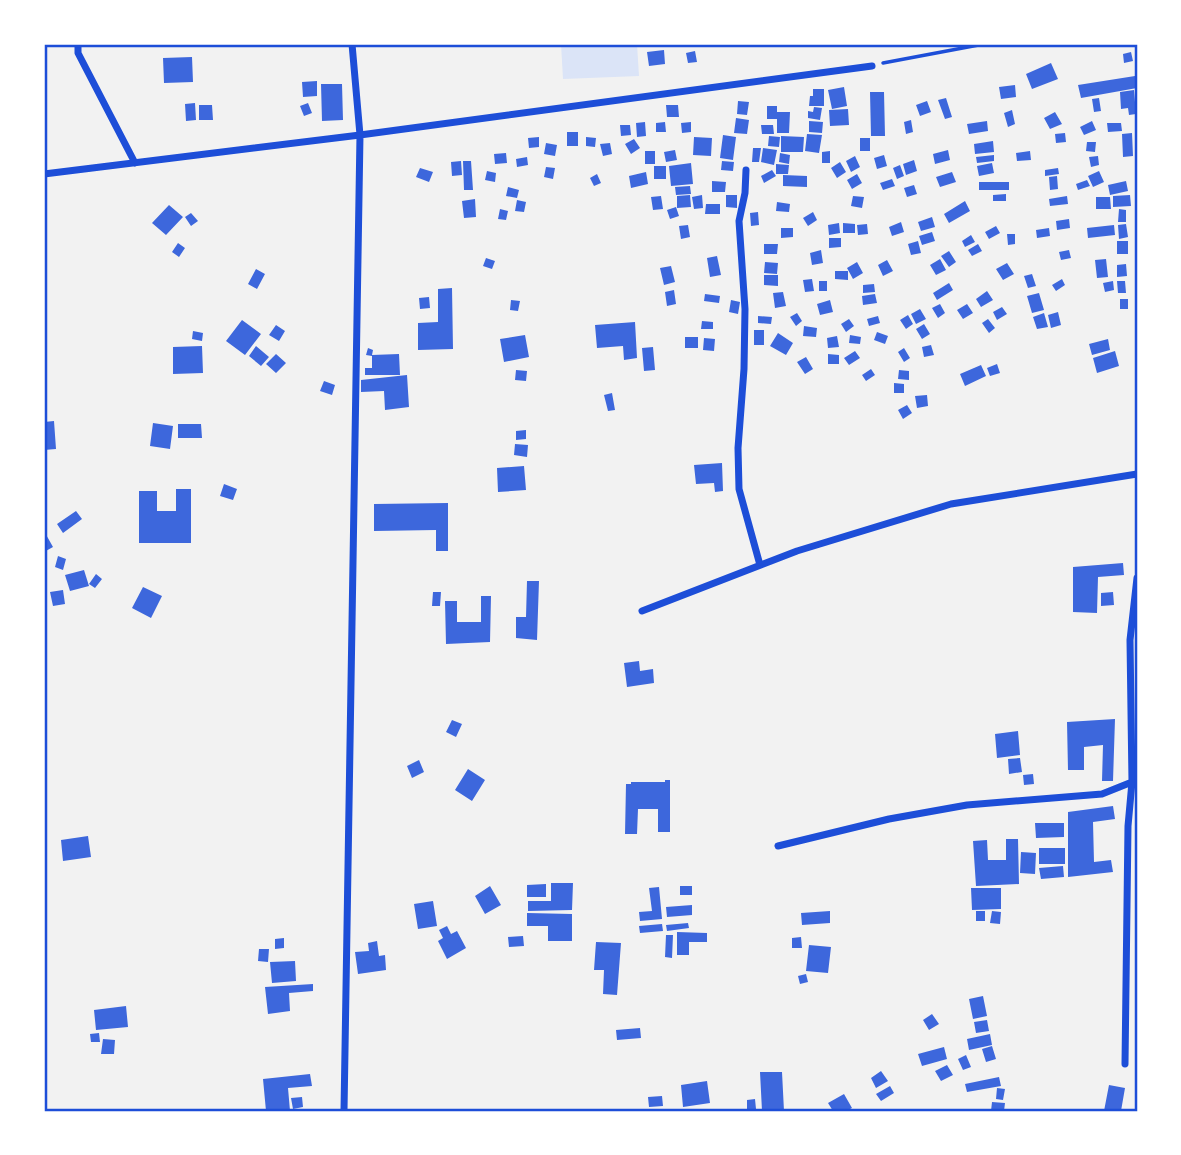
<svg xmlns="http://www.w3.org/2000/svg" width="1181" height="1155" viewBox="0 0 1181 1155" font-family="Roboto,sans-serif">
<rect width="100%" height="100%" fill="#f2f2f2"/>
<!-- green -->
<path fill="#dbe4f7" d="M561 44H637L639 76 563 79Z"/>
<!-- building -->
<path fill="#3d67dc" d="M664 50 665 64 649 66 647 52Z
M695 51 697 62 688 63 686 53Z
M1131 52 1133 61 1124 63 1123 54Z
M192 57 193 82 164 83 163 58Z
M1051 63 1058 79 1032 89 1026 74Z
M1135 76 1137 88 1081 98 1078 85Z
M317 81V96L303 97 302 82Z
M321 84H342L343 120 322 121Z
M1015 85 1016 97 1001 99 999 87Z
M844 87 847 106 832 109 828 90Z
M813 89H824V106H809L810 96H813Z
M1134 90 1136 114 1129 115 1128 108 1121 109 1120 92Z
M870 92H884L885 136H871Z
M946 98 952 117 945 119 938 100Z
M1099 98 1101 111 1094 112 1092 99Z
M738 101 749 102 747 115 737 114Z
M927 101 931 112 920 116 916 105Z
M195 103 196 120 186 121 185 104Z
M308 103 312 113 304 116 300 106Z
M199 105H212L213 120H199Z
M666 105H678L679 117H667Z
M767 106H777V112H790L789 133H777V119H767Z
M814 107 822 108 820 120 808 118V111L813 112Z
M848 109 849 125 830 126 829 110Z
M1012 110 1015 124 1008 127 1004 113Z
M1055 112 1062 124 1050 129 1044 118Z
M736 118 749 120 747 134 734 133Z
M911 120 913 132 906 134 904 122Z
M809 121 823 122 822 133 809 132Z
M987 121 988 131 969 134 967 124Z
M1092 121 1096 130 1084 135 1080 127Z
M645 122 646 136 637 137 636 123Z
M665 122 666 132H656V123Z
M691 122V132L682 133 681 123Z
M1107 123H1121L1122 131 1108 132Z
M620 125H630L631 135 621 136Z
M761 125H773L774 134H762Z
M567 132H578V146H567Z
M1065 133 1066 142 1056 143 1055 134Z
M1132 133 1133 156 1123 157 1122 134Z
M807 134 822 135 819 153 805 151Z
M723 135 736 137 733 160 720 158Z
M769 136 780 137 779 147 768 146Z
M781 136 804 137 803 152H781Z
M539 137V147L529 148 528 138Z
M586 137 596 138 595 147 586 146Z
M694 137 712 138 711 156 693 155Z
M860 138H870V151H860Z
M634 139 640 148 631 154 625 144Z
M993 141 994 152 975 154 974 144Z
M1087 142H1096L1095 152 1086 151Z
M546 143 557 145 555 156 544 154Z
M610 143 612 154 603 156 600 144Z
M753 148H761L759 162H752Z
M763 148 777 150 774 165 761 162Z
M675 150 677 160 666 162 664 152Z
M948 150 950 160 935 164 933 154Z
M645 151H655V164H645Z
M830 151V163H822V152Z
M1030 151 1031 160 1017 161 1016 153Z
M506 153 507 163 495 164 494 154Z
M780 153 790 155 789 164 779 162Z
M884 155 887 166 877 169 874 158Z
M994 155V161L977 163 976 157Z
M855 156 860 167 851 172 846 161Z
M1098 156 1099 165 1091 167 1089 157Z
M527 157 528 165 517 167 516 159Z
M914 160 917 171 906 175 903 164Z
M461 161 462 175 452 176 451 162Z
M463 161H471L473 190H464Z
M722 161 734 162 733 171 721 170Z
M840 162 846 172 837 178 831 168Z
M691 163 693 184 671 186 669 166Z
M992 163 994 173 979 176 977 166Z
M776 164 789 165 788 174H776Z
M900 165 904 176 897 179 893 168Z
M654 166H666V179H654Z
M546 167 555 168 553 179 544 177Z
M420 168 433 172 429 182 416 177Z
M1058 168 1059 174 1045 176V170Z
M772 170 776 176 764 183 761 176Z
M487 171 496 173 495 182 485 180Z
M1099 171 1104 182 1093 187 1088 176Z
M646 172 648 184 631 188 629 176Z
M952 172 956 182 940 187 936 177Z
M597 174 601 183 594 186 590 178Z
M857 174 862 183 852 189 847 180Z
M783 175 807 176V187L783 186Z
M1057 176 1058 189 1050 190 1049 177Z
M892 179 895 186 883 190 880 183Z
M1087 180 1090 186 1078 190 1076 184Z
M712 181 726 182 725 192H712Z
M1126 181 1128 191 1110 195 1108 185Z
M979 182H1009V190H979Z
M914 185 917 194 907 197 904 188Z
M690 186 691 194 676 195 675 187Z
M508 187 519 190 517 198 506 196Z
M1006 194V201H993V195Z
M690 195 691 207 677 208V196Z
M702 195 703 208 694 209 692 197Z
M726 195H737V208L726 207Z
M1130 195 1131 206 1113 207V196Z
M661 196 663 209 653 210 651 197Z
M853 196 864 197 862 208 851 206Z
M1067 196 1068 204 1050 206 1049 199Z
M1096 197H1110L1111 209H1096Z
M475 199 476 217 464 218 462 201Z
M517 200 526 202 524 212 515 211Z
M965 201 970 211 949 223 944 214Z
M777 202 790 204 789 212 776 211Z
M706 204H720V214H705Z
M169 205 183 217 166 235 152 223Z
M676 207 679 216 670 219 667 210Z
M500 209 508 211 506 220 498 219Z
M1119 209 1126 210V222H1118Z
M758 212 759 225 751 226 750 213Z
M813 212 817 220 808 226 803 218Z
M191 213 198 221 191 226 185 217Z
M932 217 935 227 921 231 918 222Z
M1069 219 1070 228 1057 230 1056 221Z
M901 222 904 232 892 236 889 227Z
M839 223 840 233 829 235 828 225Z
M843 223 855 224V233H843Z
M867 224 868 234 858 235 857 225Z
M1126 224 1128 237 1119 239 1118 225Z
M688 225 690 237 681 239 679 226Z
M1114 225 1115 235 1088 238 1087 228Z
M996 226 1000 233 989 239 985 232Z
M781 228H793V237L781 238Z
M1049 228 1050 236 1037 238 1036 230Z
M932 232 935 241 922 245 919 236Z
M1007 234H1015V244L1008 245Z
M971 235 975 242 965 247 962 241Z
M829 238H841V247L829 248Z
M918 241 921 253 911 255 908 244Z
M1117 241H1128V254H1117Z
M178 243 185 248 179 257 172 252Z
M764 244H778L777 254H764Z
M978 244 982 251 972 256 968 250Z
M821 250 823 263 812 265 810 253Z
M1069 250 1071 258 1061 260 1059 252Z
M949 251 956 262 949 267 941 256Z
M717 256 721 275 710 277 707 258Z
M486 258 495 261 492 269 483 266Z
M940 259 946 270 936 275 930 265Z
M1106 259 1108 277 1097 278 1095 260Z
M887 260 893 271 883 276 878 265Z
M765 262 778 263 777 274 764 273Z
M857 262 863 273 853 279 847 268Z
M1007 263 1014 274 1003 280 996 269Z
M1126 264 1127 276 1117 277V265Z
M671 266 675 282 664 285 660 268Z
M256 269 265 274 257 289 248 284Z
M835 271H848V280L835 279Z
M1032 274 1036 286 1028 288 1024 276Z
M764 275H778V286L764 285Z
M812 279 814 291 805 292 803 280Z
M1062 279 1065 285 1056 291 1052 285Z
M819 281H827V291H819Z
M1113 281 1114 290 1105 292 1103 283Z
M1117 281H1125L1126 293H1118Z
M949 283 953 290 937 300 933 293Z
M874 284 875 292 863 293V285Z
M452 288 453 349 418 350V323L438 322V289Z
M674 290 676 304 667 306 665 292Z
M987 291 993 300 981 307 976 299Z
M783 292 786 306 775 308 773 293Z
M1039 293 1044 310 1032 313 1027 296Z
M705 294 720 296 719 303 704 301Z
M875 294 877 303 863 305 862 296Z
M429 297 430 308 420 309 419 298Z
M1120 299H1128V309H1120Z
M511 300 520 301 518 311 510 310Z
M731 300 740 302 738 314 729 312Z
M830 300 833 312 820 315 817 304Z
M940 304 945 313 938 318 932 308Z
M967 304 973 313 963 319 957 310Z
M1002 307 1007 314 997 320 993 312Z
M920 309 926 319 916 324 911 314Z
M1058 312 1061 325 1051 328 1048 315Z
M797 313 802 321 796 326 790 317Z
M1044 313 1048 327 1037 329 1033 317Z
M908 315 913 324 906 329 900 320Z
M758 316 772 317 771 324 758 323Z
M878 316 880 323 869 326 867 319Z
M849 319 854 326 846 332 841 324Z
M988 319 995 328 989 333 982 323Z
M242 320 261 334 245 355 226 341Z
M702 321 713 322V329H701Z
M635 322 637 358 624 360 623 346 597 348 595 325Z
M924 324 930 334 922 339 916 329Z
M276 325 285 331 279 341 269 335Z
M804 326 817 328 816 337 803 336Z
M754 330H764V345H754Z
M193 331 203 333 202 341 192 339Z
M877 332 888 336 885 344 874 340Z
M778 333 793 343 786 355 770 346Z
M525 335 529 357 504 362 500 339Z
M850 335 861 337 860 344 849 343Z
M837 336 839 347 828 348 827 338Z
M685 337H698V348H685Z
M704 338 715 339 714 351 703 350Z
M1108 339 1110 350 1092 355 1089 344Z
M931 345 934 355 924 357 922 347Z
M202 346 203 373 173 374V347Z
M256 346 269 357 261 366 249 356Z
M653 347 655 370 644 371 642 348Z
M368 348 373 350 372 355 399 354 400 375H365V368H372V356L366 355Z
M904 348 910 358 904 362 898 352Z
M855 351 860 358 849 365 844 358Z
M1115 351 1119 366 1097 373 1093 358Z
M276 354 286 363 276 373 266 364Z
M828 354 839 355V364H828Z
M806 357 813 369 805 374 797 362Z
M997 364 1000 373 990 376 987 368Z
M981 365 986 376 965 386 960 374Z
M871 369 875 375 866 381 862 375Z
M516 370 527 371 526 381 515 380Z
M899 370 909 371V380L898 379Z
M407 375 409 407 385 410 384 391 361 392V380Z
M324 381 335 385 332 395 320 391Z
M894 383 904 384V393H894Z
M612 393 615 410 608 411 604 395Z
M927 395 928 406 917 408 915 396Z
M907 405 912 413 903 419 898 410Z
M54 421 56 449 44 450V422Z
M153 423 173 426 170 449 150 446Z
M178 424H201L202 438H178Z
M526 430V439L516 440V431Z
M515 444 528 445 527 457 514 455Z
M722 463 723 491 715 492 714 483 696 484 694 465Z
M524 466 526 490 498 492 497 468Z
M224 484 237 489 233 500 220 496Z
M176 489H191V543H139V491H157V511H176Z
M448 503V551H436V530L374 531V504Z
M76 511 82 519 63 533 57 524Z
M44 531 53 547 44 552Z
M58 556 66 559 63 570 55 567Z
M1123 563 1124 575 1098 577 1097 613 1073 612V567Z
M84 570 89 586 70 591 65 575Z
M96 574 102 579 95 588 89 584Z
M527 581H539L537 640 516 638V617H526Z
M143 587 162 596 151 618 132 608Z
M63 590 65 604 53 606 50 592Z
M433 592H441L440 606H432Z
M1113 592 1114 605 1101 606V593Z
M481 596H491L490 642 446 644 445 601H457V622H481Z
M639 661 640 671 653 669 654 683 627 687 624 663Z
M1115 719 1113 781H1102L1103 745 1084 747V770H1068L1067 722Z
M452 720 462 724 456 737 446 732Z
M1018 731 1020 755 997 758 995 734Z
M1020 758 1022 772 1009 774 1008 759Z
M419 760 424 772 412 778 407 766Z
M468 769 485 780 472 801 455 790Z
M1033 774 1034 784 1024 785 1023 775Z
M665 780H670V832H658V809H638L637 834H625L626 784H631V782H665Z
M1113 806 1115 819 1093 822 1094 862 1111 860 1113 872 1068 877V812Z
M1035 823H1064V837L1036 838Z
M88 836 91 857 63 861 61 840Z
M1006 839H1018L1019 884 976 886 973 841 987 840 988 860H1006Z
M1039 848H1065V864H1039Z
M1021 852 1036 853 1035 874 1020 873Z
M1063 866 1064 877 1041 879 1039 868Z
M551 883H573L572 910 528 911V901H551Z
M546 884V897H527V885Z
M490 886 501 905 485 914 475 896Z
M680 886H692V895H680Z
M659 887 662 919 640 921 639 912 652 911 649 888Z
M971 888H1001V909L972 910Z
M433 901 437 926 418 929 414 904Z
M692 905V915L667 917 666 907Z
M830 911V923L802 925 801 913Z
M976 911H985V921H976Z
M992 911 1001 912 1000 924 990 923Z
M527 913 572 914V941H548V926H527Z
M688 923 689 928 667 931 666 925Z
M662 924 663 931 640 933 639 926Z
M447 926 451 934 457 931 466 948 447 959 438 941 443 938 439 930Z
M677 932 707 933V942H689V955H677Z
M666 935H673L672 958 665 957Z
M523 936 524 946 509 947 508 937Z
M801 937 802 948H792V938Z
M284 938V948L275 949V939Z
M377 941 379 956 385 955 386 970 358 974 355 952 369 951 368 943Z
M596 942 621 943 617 995 603 994 604 970H594Z
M809 945 831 947 828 973 806 971Z
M259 949H269L268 962 258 961Z
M295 961 296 981 272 983 270 962Z
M806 974 808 982 800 984 798 976Z
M313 984V991L289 993 290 1011 268 1014 265 987Z
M983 996 987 1016 973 1019 969 999Z
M126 1006 128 1027 96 1030 94 1010Z
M932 1014 939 1024 929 1030 923 1020Z
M987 1020 989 1031 976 1033 974 1022Z
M640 1028 641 1038 617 1040 616 1030Z
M99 1033 100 1042H91L90 1034Z
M990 1034 992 1045 969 1050 967 1039Z
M103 1039 115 1040 114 1054H101Z
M992 1046 996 1059 986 1062 982 1049Z
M944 1047 947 1059 922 1066 918 1054Z
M966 1055 971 1067 963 1070 958 1059Z
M947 1065 953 1075 941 1081 935 1071Z
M881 1071 888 1081 876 1088 871 1078Z
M760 1072H782L784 1111H762Z
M310 1074 312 1086 288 1088 290 1111H266L263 1079Z
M999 1077 1001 1086 967 1092 965 1084Z
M707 1081 710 1103 683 1107 681 1085Z
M1109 1085 1125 1088 1121 1111H1104Z
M890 1086 894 1093 881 1101 876 1094Z
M997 1088 1005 1089 1003 1100 996 1099Z
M844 1094 852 1108 846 1111H833L828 1103Z
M662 1096 663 1106 649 1107 648 1097Z
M302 1097 303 1107 293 1109 291 1098Z
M755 1099 756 1109 747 1110V1100Z
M992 1102 1005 1103 1004 1111H991Z"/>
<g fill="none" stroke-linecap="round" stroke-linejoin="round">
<!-- path -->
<path stroke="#1d4ed8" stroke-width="3.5" d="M883 63 984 44"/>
<!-- minor -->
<path stroke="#1d4ed8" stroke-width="7" d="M78 44V53L135 163
M746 170 745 193 739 221 745 309 744 369 738 448 739 489 760 565
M44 174 360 135 872 66
M642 611 797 551 951 504 1137 474
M778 846 889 819 967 805 1102 794 1132 782 1130 640 1137 578
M1125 1064 1128 826 1132 782 1137 781
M344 1111 360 135 352 44"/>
</g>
<!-- border -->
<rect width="1181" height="1155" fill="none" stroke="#ffffff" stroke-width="91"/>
<rect x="46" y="46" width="1090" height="1064" fill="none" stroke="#1d4ed8" stroke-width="2.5"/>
</svg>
